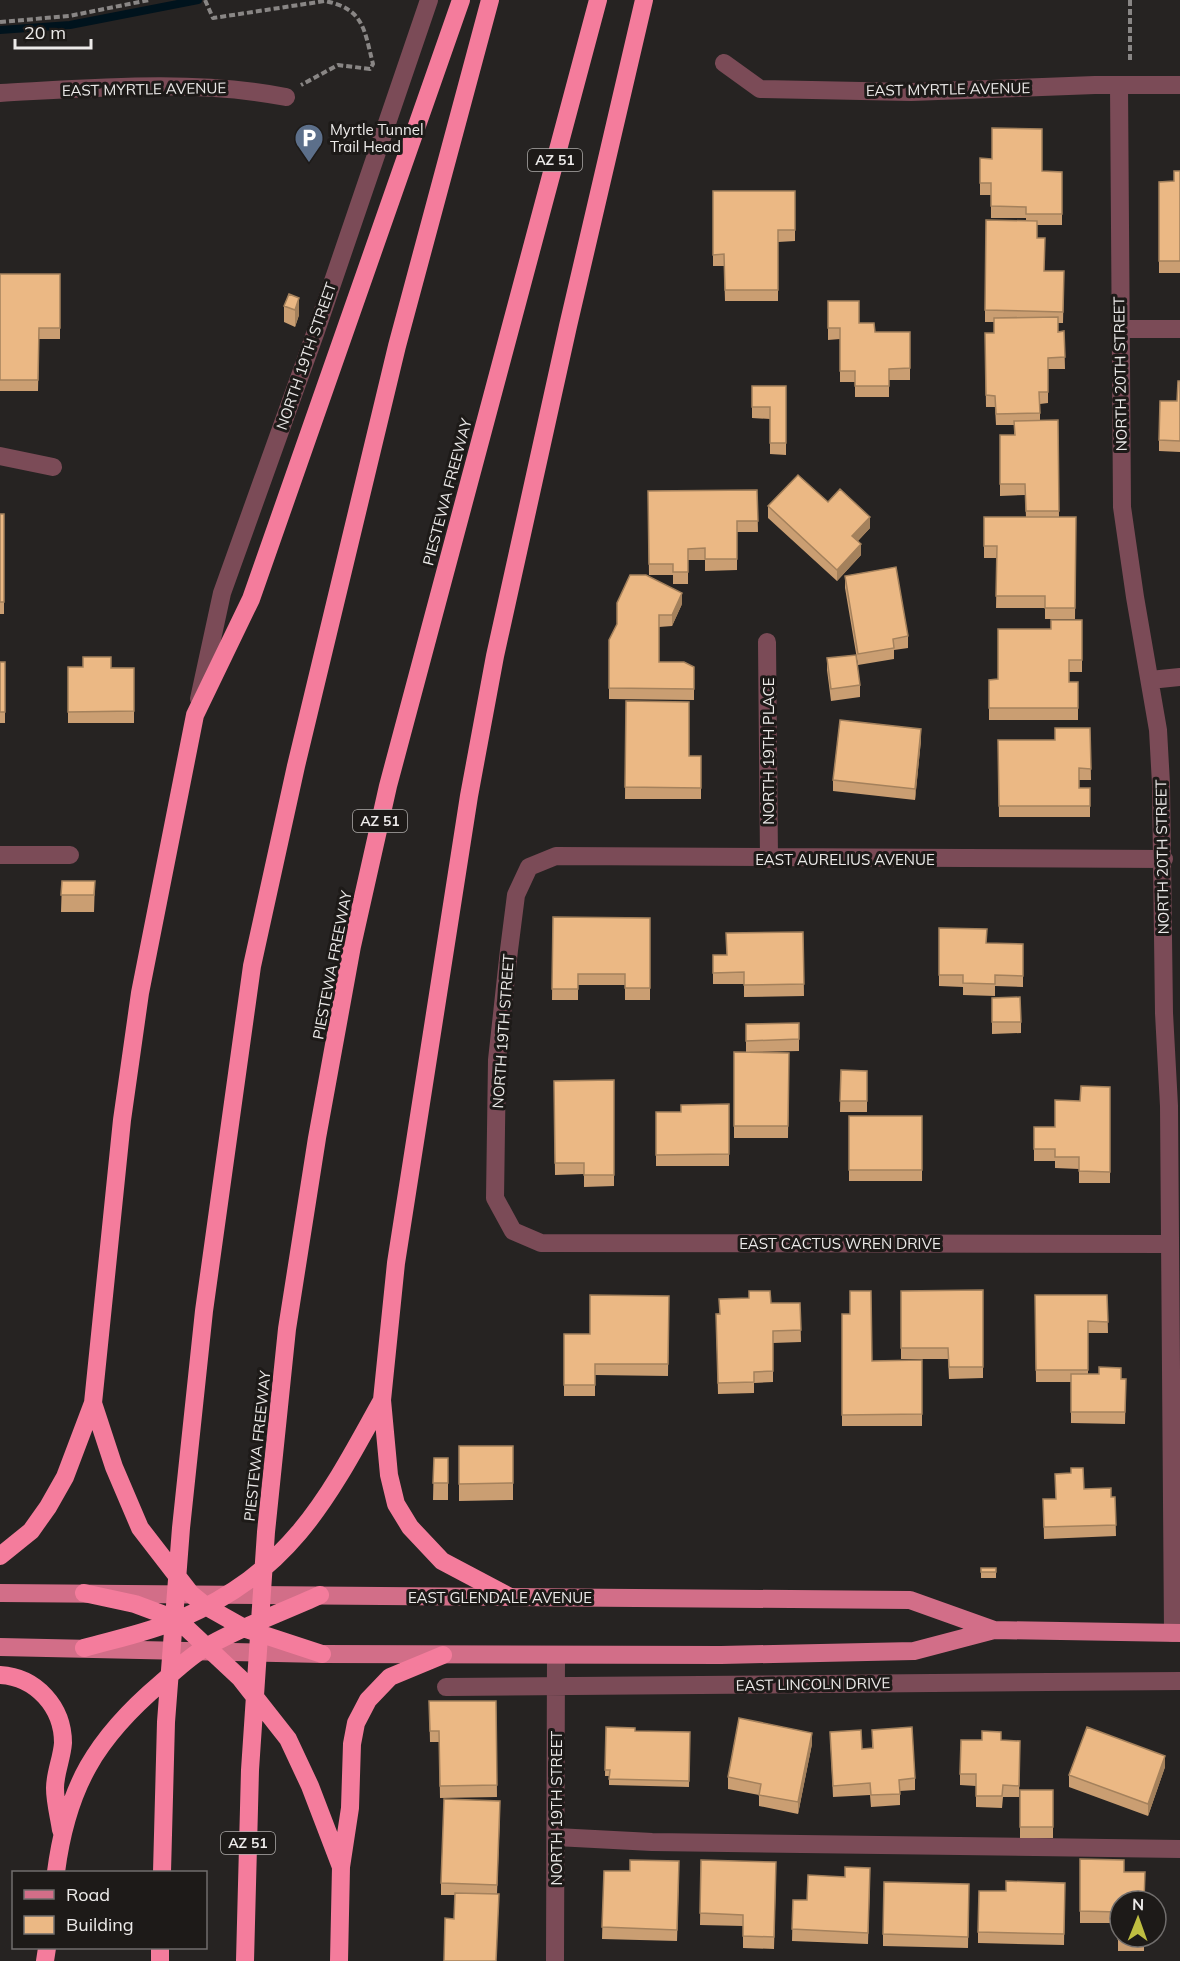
<svg xmlns="http://www.w3.org/2000/svg" width="1180" height="1961" viewBox="0 0 1180 1961" font-family="Mulish,sans-serif">
<rect width="100%" height="100%" fill="#262322"/>
<g fill="none" stroke-linecap="round" stroke-linejoin="round">
<!-- stream -->
<path stroke="#00131d" stroke-width="8" d="M0 30 70 25 198 0"/>
<!-- path -->
<path stroke="#898685" stroke-width="4" stroke-dasharray="6 3" stroke-linecap="butt" d="M205 0 213 18 325 1C364 9 364 29 373 64L370 69 338 65 301 85
M1130 0V63
M0 22 69 16 149 0"/>
<!-- minor -->
<path stroke="#7b4b57" stroke-width="18" d="M724 63 760 89 911 92 1095 85H1180
M1119 85 1122 507 1135 597 1158 730 1161 784 1164 1013 1169 1106 1173 1633
M0 93C93 88 195 79 286 97
M1120 329H1180
M0 456 53 467
M767 642 769 859
M1150 680 1180 677
M199 699 222 593 316 331 429 0
M0 855H70
M1164 859 556 856 529 867 516 895 509 950 497 1060 495 1198 513 1231 541 1243 1169 1244
M446 1687 1180 1681
M556 1837 652 1842 1180 1849
M555 1961 556 1656"/>
<!-- major -->
<path stroke="#d26e88" stroke-width="18" d="M0 1593 910 1600 994 1630
M0 1647 322 1654 721 1655 914 1651 994 1630 1180 1633"/>
<!-- highway -->
<path stroke="#f47c9c" stroke-width="18" d="M93 1403 114 1467 140 1528 191 1594 207 1607 246 1629 322 1654
M0 1556 31 1531 48 1507 65 1477 93 1403 122 1120 140 993 195 715 251 599 461 0
M84 1593 135 1604 178 1620 240 1678 288 1739 310 1786 341 1867
M510 1597 442 1561 410 1527 396 1504 389 1475 382 1400 396 1263 469 796 495 656 568 326 644 0
M84 1648C116 1639 150 1632 180 1619 291 1571 327 1500 382 1400
M0 1675C36 1677 63 1707 63 1743 62 1758 55 1773 55 1788 55 1802 59 1816 61 1830
M56 1872C67 1787 96 1738 161 1683 176 1670 191 1655 208 1646 243 1626 283 1612 320 1595
M162 1872 166 1722 181 1528 204 1311 252 966 296 766 397 346 490 0
M45 1961 47 1948
M160 1961V1948
M245 1961 250 1770 266 1532 287 1329 317 1138 352 946 388 786 598 0
M339 1961 341 1867 350 1808 352 1744 356 1723 368 1700 390 1677 443 1655"/>
</g>
<!-- wall -->
<path fill="#ca9e72" d="M1042 171 1062 172V225H1037V238L1044 271H1064L1063 323H1058V332L1064 331 1065 369H1048V403L1040 404V420H1058L1059 517H1076L1075 619H1045V608H996L997 558H984V517H1026L1025 495 1000 496V435H1014V425H996L995 407H986L985 333H994V322H985V310L1026 220V218H991V195H980V183Z
M1180 171V273H1159V182L1174 181Z
M713 191H795V241L778 242V301H725L724 266H713Z
M0 274H60V339H39L38 391H0Z
M289 294 299 315 295 327 284 322V306Z
M828 301 859 323 875 332H910V380H889V397H855V382H840V339L828 340Z
M1180 381V452L1159 451V440L1177 401Z
M752 386H786V455L770 454V419L752 418Z
M757 490 758 532H737V570L705 571V560H688V584H673V575H649L648 491Z
M828 502 870 528 858 541 861 555 837 581 768 518V506Z
M0 514H4V614H0Z
M845 576 908 636V648L894 650V659L858 665 845 588Z
M682 604 672 626 659 627V662L694 667V700L609 699V640Z
M1082 620V672H1069V682H1078V720H989V680L998 679 1051 629Z
M827 658 860 685V697L831 701 827 670Z
M0 662H5V723H0Z
M68 667 134 668V723H68Z
M626 701 689 756H701V799H625Z
M1090 728 1091 780H1079V788H1090V817H999L998 740H1055Z
M921 740 915 800 833 791V780Z
M62 881H95L94 912H61Z
M553 917 650 918V1000H625V985H578V1000H552Z
M939 928 987 943 1023 944V987L995 986V996L963 995V987L939 986Z
M803 932 804 996 744 997V984H713V955H726Z
M992 998 1021 1022V1033L992 1034Z
M799 1023V1051L746 1052V1024Z
M734 1052 789 1053 788 1138H734Z
M841 1070 867 1071V1112H840Z
M614 1080V1186L584 1187V1174L555 1175 554 1081Z
M1110 1087V1183H1079V1169L1055 1168V1161H1034V1127H1055L1080 1101Z
M729 1104V1166H656V1112H681Z
M849 1116H922V1181H849Z
M983 1290V1378L949 1379 948 1359H901V1291Z
M1035 1295H1107L1108 1333H1088V1374L1126 1379 1125 1424 1071 1423V1382H1036Z
M669 1296 668 1376 595 1375V1396H564V1334H590Z
M771 1303H800L801 1342 773 1343V1382L754 1383V1393L718 1394 716 1314Z
M842 1314 872 1361 922 1360V1426H842Z
M459 1446H513V1500L459 1501Z
M434 1458H448V1500H433Z
M1084 1489 1111 1497H1115L1116 1536 1044 1539 1043 1499H1055Z
M981 1568H996V1578H981Z
M429 1701H496L497 1797 440 1798 439 1742H430Z
M606 1727 635 1731 690 1732 689 1787 609 1785V1776H605Z
M872 1730 915 1778V1790L900 1791V1805L871 1807 870 1795 833 1797 830 1732 862 1749 872 1748Z
M1001 1740 1020 1741 1019 1797H1003L1002 1808 976 1807V1786L960 1785V1774Z
M812 1744 798 1814 759 1806V1795L728 1789V1777Z
M1165 1767 1148 1816 1069 1787V1775Z
M1020 1790H1053V1838H1020Z
M500 1813 497 1894 454 1919 455 1895H441V1883Z
M1080 1859 1124 1872 1144 1937V1951H1118V1923H1080Z
M701 1860 776 1874 774 1949 743 1948V1926L700 1925Z
M604 1871 679 1873 677 1941 602 1939Z
M870 1879 868 1944 792 1941 793 1900H807Z
M1065 1883 1064 1945 978 1943V1932L1006 1891Z
M969 1884 968 1948 883 1946V1934Z"/>
<!-- shaded-wall -->
<path fill="#a4815c" d="M299 298V315L295 327V310Z
M870 517V528L852 547V536Z
M861 544V555L837 581V570Z
M682 593V604L672 626V615Z
M921 729V740L915 800V789Z
M812 1733V1744L798 1814V1802Z
M1165 1756V1767L1148 1816V1804Z"/>
<!-- building -->
<path fill="#ebb884" stroke="#a4815c" stroke-width="1.5" d="M992 128 1042 129V171L1062 172V214H1026V207L991 206V183H980V158L992 159Z
M1174 171H1180V261H1159V182L1174 181Z
M713 191H795V230H778V290H725L724 254 713 255Z
M986 220 1037 221V238H1045L1044 271H1064L1063 312 985 310Z
M0 274H60V328H39L38 380H0Z
M289 294 299 298 295 310 284 306Z
M828 301H859V323H874L875 332H910V368L889 369V386H855V371H840V328H828Z
M1058 317V332L1064 331 1065 357 1048 358V392H1039L1040 413 996 414 995 396 986 395 985 333H994V318Z
M1178 381H1180V441L1159 440 1160 401H1177Z
M752 386H786V443H770V407H752Z
M1058 420 1059 511H1026L1025 484H1000V435H1015L1014 421Z
M798 475 828 502 840 489 870 517 852 536 861 544 837 570 768 506Z
M757 490 758 521H737V559H705V548L688 549V572H673V564H649L648 491Z
M0 514H4V602H0Z
M984 517H1076L1075 608H1045V596H996L997 546H984Z
M896 567 908 636 893 639 894 648 858 654 845 576Z
M630 575H646L682 593 672 615H659V662H684L694 667V689L609 688V640L617 624V603Z
M1051 620H1082V660H1069V682H1078V708H989V680L998 679V629H1051Z
M856 655 860 685 831 689 827 658Z
M83 657H111V668H134V711L68 712V667H83Z
M0 662H5V712H0Z
M626 701 689 702V756H701V788L625 787Z
M840 720 921 729 915 789 833 780Z
M1055 728H1090L1091 769 1079 768V788H1090V806H999L998 740H1055Z
M62 881H95L94 895H61Z
M553 917 650 918V988H625V974H578V989H552Z
M939 928 987 929 986 943 1023 944V976L995 975V984L963 983V975H939Z
M803 932 804 984 744 985V972L713 973V955H727L726 933Z
M1020 997 1021 1022H992V998Z
M799 1023V1039L746 1041V1024Z
M734 1052 789 1053 788 1126H734Z
M841 1070 867 1071V1101H840Z
M614 1080V1175H584V1163H555L554 1081Z
M1081 1086 1110 1087V1172L1079 1171V1157H1055V1149H1034V1127H1055V1100L1080 1101Z
M729 1104V1154L656 1155V1112H681V1105Z
M849 1116H922V1170H849Z
M983 1290V1367H949L948 1348H901V1291Z
M749 1291H770L771 1303H800L801 1330 773 1331V1371L754 1372V1382L718 1383 716 1314H720L719 1299 749 1298Z
M850 1291H871L872 1361 922 1360V1414L842 1415V1314H850Z
M590 1295 669 1296 668 1364H595V1385H564V1334H590Z
M1035 1295H1107L1108 1322 1088 1321V1370H1036Z
M1099 1367 1121 1368V1379H1126L1125 1412H1071V1374H1099Z
M459 1446H513V1483L459 1484Z
M434 1458H448V1483H433Z
M1071 1468H1083L1084 1489 1111 1488V1497H1115L1116 1525 1044 1527 1043 1499H1056L1055 1474 1071 1473Z
M981 1568H996V1572H981Z
M429 1701H496L497 1785 440 1786 439 1731H430Z
M739 1718 812 1733 798 1802 759 1795 761 1784 728 1777Z
M606 1727 635 1728V1731L690 1732 689 1781 609 1779 610 1770H605Z
M912 1727 915 1778 899 1780 900 1794 871 1795 870 1783 833 1786 830 1732 861 1730 862 1749 873 1748 872 1730Z
M1087 1727 1165 1756 1148 1804 1069 1775Z
M982 1731 1001 1732V1740L1020 1741 1019 1786 1003 1785 1002 1796H976V1774H960L961 1740H982Z
M1020 1790H1053V1827H1020Z
M444 1799 500 1801 497 1885 441 1883Z
M1080 1859 1124 1860V1872H1145L1144 1901H1120V1937H1144V1940L1118 1939V1912L1080 1911Z
M630 1860 679 1861 677 1930 602 1927 604 1871H630Z
M701 1860 776 1862 774 1937 743 1936V1915L700 1913Z
M845 1867 870 1868 868 1933 792 1929 793 1900H807L808 1875 845 1877Z
M1006 1881 1065 1883 1064 1934 978 1932 979 1891H1006Z
M884 1882 969 1884 968 1937 883 1934Z
M455 1893 499 1894 496 1961H444L445 1918 454 1919Z"/>
<!-- icons -->
<defs>
<g id="parking-pin" transform="scale(1.5)"><path d="M0 17L-7.5 6A9.5 9.5 0 1 1 7.5 6Z" fill="#5c6f8a" stroke="#1d1a18"/><path d="M-3.5-5.5H1a3.5 3.5 0 0 1 0 7H-1V5.5H-3.5ZM-1-3.4V-.6H.8a1.4 1.4 0 0 0 0-2.8Z" fill="#fff"/></g>
</defs>
<g fill-rule="evenodd">
<use href="#parking-pin" x="309" y="138"/>
</g>
<g text-anchor="middle" dominant-baseline="central" stroke-width="6" stroke-linejoin="round" paint-order="stroke">
<!-- shield labels -->
<g fill="#1d1a18" stroke="#aeacaa" stroke-width="1.5">
<rect x="528" y="149" width="54" height="22" rx="4.5"/>
<rect x="353" y="810" width="54" height="22" rx="4.5"/>
<rect x="221" y="1832" width="54" height="22" rx="4.5"/>
</g>
<g font-size="14" font-weight="bold" fill="#eceae9">
<text x="555" y="160">AZ 51</text>
<text x="380" y="821">AZ 51</text>
<text x="248" y="1843">AZ 51</text>
</g>
<!-- street labels -->
<g font-size="15" fill="#eceae9" stroke="#1d1a18">
<text transform="translate(144 89) rotate(-1)">EAST MYRTLE AVENUE</text>
<text transform="translate(948 89) rotate(-1)">EAST MYRTLE AVENUE</text>
<text transform="translate(306 356) rotate(-71)">NORTH 19TH STREET</text>
<text transform="translate(1120 374) rotate(-91)">NORTH 20TH STREET</text>
<text transform="translate(447 492) rotate(-75)">PIESTEWA FREEWAY</text>
<text transform="translate(768 751) rotate(-90)">NORTH 19TH PLACE</text>
<text transform="translate(1162 857) rotate(-91)">NORTH 20TH STREET</text>
<text x="845" y="859">EAST AURELIUS AVENUE</text>
<text transform="translate(332 965) rotate(-79)">PIESTEWA FREEWAY</text>
<text transform="translate(503 1031) rotate(-86)">NORTH 19TH STREET</text>
<text x="840" y="1243">EAST CACTUS WREN DRIVE</text>
<text transform="translate(257 1446) rotate(-84)">PIESTEWA FREEWAY</text>
<text x="500" y="1597">EAST GLENDALE AVENUE</text>
<text transform="translate(813 1684) rotate(-1)">EAST LINCOLN DRIVE</text>
<text transform="translate(556 1808) rotate(-90)">NORTH 19TH STREET</text>
</g>
<!-- poi labels -->
<g font-size="15" fill="#eceae9" stroke="#1d1a18" text-anchor="start">
<text x="330" y="129">Myrtle Tunnel<tspan x="330" dy="17">Trail Head</tspan></text>
</g>
</g>
<!-- legend -->
<rect x="12" y="1871" width="195" height="78" fill="#1d1a18" stroke="#706d6c" stroke-width="1.5"/>
<rect x="24" y="1890" width="30" height="9" fill="#d26e88" stroke="#706d6c" stroke-width="1.5"/>
<text x="66" y="1901" font-size="18" fill="#eceae9">Road</text>
<rect x="24" y="1916" width="30" height="18" fill="#ebb884" stroke="#706d6c" stroke-width="1.5"/>
<text x="66" y="1931" font-size="18" fill="#eceae9">Building</text>
<!-- north arrow -->
<g transform="translate(1138 1919) rotate(1)"><circle r="28" fill="#1d1a18" stroke="#706d6c" stroke-width="1.5"/>
<path d="M0-4.5L10 22L0 15L-10 22Z" fill="#bfbe41"/>
<text y="-9" font-size="16" font-weight="bold" text-anchor="middle" fill="#eceae9">N</text>
</g>
<!-- scale -->
<path d="M15 39v9h76v-9" fill="none" stroke="#eceae9" stroke-width="3"/>
<text x="24" y="39" font-size="18" fill="#eceae9" stroke="#1d1a18" stroke-width="4.5" paint-order="stroke">20 m</text>
</svg>
